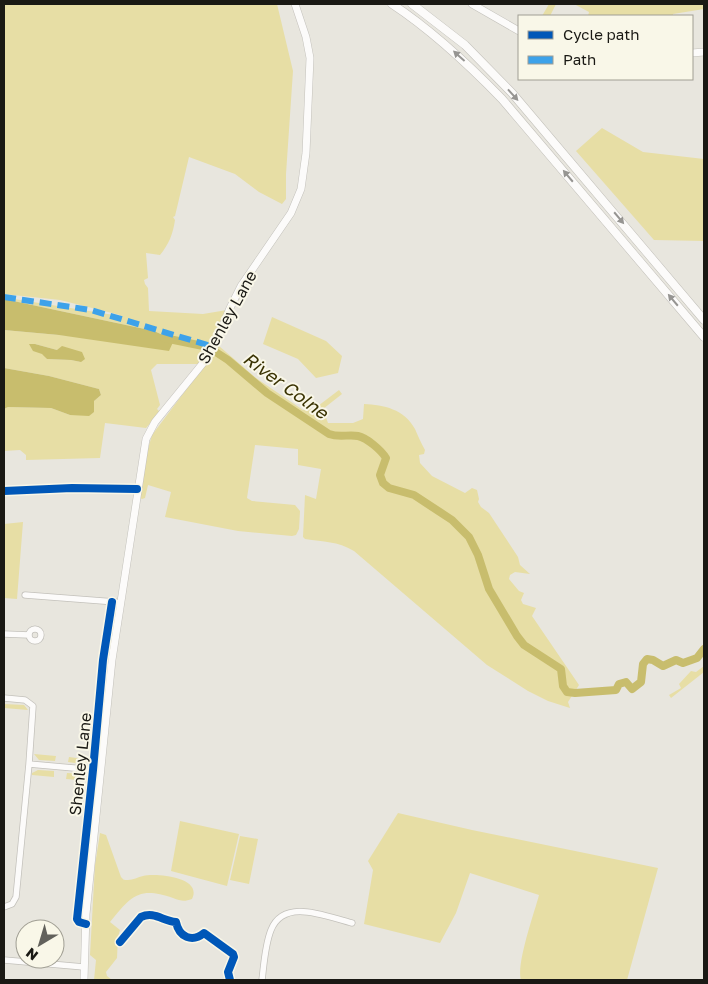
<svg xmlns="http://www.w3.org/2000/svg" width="708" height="984" viewBox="0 0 708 984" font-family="'Golos Text',sans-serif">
<rect width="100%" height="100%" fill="#e8e6de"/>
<!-- green -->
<path fill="#e7dea5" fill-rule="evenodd" d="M4 4H277L293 71 286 174V199L282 204 259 192 235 174 189 157 175 216 173 217 175 220C173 234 169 244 160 255L146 253 148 278 144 280 145 284 148 288 149 311 203 314 227 310 212 344 198 364H157L151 370 160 405 157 409 160 412 146 428 105 423 100 458 26 460V455L20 450 4 451V409L8 407 51 408 70 415 94 412V401L101 395 99 389 49 376 4 368V330L59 335 174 340 154 331 4 299 8 298 120 316V315L60 300 4 294ZM35 344 57 350 81 362 71 360 47 359Z
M549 4H556L550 16H542Z
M574 4H704V9L673 14V16H588L589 12Z
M602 128 643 152 704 159V241L654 240 576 151Z
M272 317 326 341 342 356 338 373 316 378 298 359 263 344Z
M219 346 256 378 303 410 314 409 339 390 342 394 323 409 328 423H353L363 419 364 404C384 405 404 409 415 429 418 436 421 443 425 450L424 454 419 455 420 463 432 476 465 493 472 488 477 490 479 499 478 502 481 507 489 513 518 557 520 565 530 574 515 572 510 575 509 579 519 591 524 593 521 600 523 604 536 608 532 616 579 685 568 702 570 708 548 701 528 691 487 665 354 551C337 541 324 542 305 539L303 537 305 495 316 499 321 469 298 465V449L255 445 247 498 252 501 295 505 300 511 299 529 296 535 292 536 238 531 165 517 171 492 148 485 145 498 142 499 140 498 146 456 152 435Z
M23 522 17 599 4 598V524Z
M704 666V672L671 698 669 695 681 688 679 684 691 671 696 672Z
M4 704 24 705 28 710 4 708Z
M34 754 56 756 55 761 39 760Z
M69 757 92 760 82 764 68 762Z
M38 770 54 771V777L32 775V773Z
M67 773 83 774 89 781 66 779Z
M398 813 472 830 658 868 627 980H521C516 964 534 914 539 895L470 873 456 913 440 943 364 924 373 870 368 861Z
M180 821 239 834 227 886 171 871Z
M100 833 106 835 121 877C124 880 123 880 128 880 133 880 138 877 143 876 156 873 203 877 192 899 184 902 181 901 173 898 139 886 131 896 110 922L120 930 118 937 117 958 106 972 107 976 112 980H94L96 960 90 955 95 865Z
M240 836 258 839 249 884 230 880Z"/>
<!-- water -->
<path fill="#c8bd6d" d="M4 299 154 331 174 340 169 351 59 335 4 330Z
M29 344H35L57 350 62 346 82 352 85 359 81 362 71 360 47 359 42 354 33 351Z
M4 368 49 376 99 389 101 395 94 401V412L89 416 70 415 51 408 8 407 4 409Z"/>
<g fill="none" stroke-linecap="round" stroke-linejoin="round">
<!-- river -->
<path stroke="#c8bd6d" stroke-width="8" d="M164 338 208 347 228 360 267 393 329 434C340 438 348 434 358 436 367 438 381 450 386 458L380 475 383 483 389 488 414 495 452 520 469 537 478 555 489 589 517 636 524 645 561 669 563 686 567 692 575 693 616 690 619 684 626 682 632 689 641 682 643 664 647 659 653 660 663 666 676 660 683 663 697 658 704 649"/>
<!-- minor casing -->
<g stroke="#c3c1bb" stroke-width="7">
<path id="minor" d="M4 491 72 488 137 489
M25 595 116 602
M29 635a6 6 0 1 1 12 0a6 6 0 1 1-12 0Z
M4 634 29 635
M4 698 25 700 33 706 29 764 96 770
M4 907 12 904 16 897 29 764
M86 924 79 922 77 919 93 770 103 660 112 602
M120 942 141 917C154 911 163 921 176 922 179 937 192 943 204 933L233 954 234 957 228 972 230 980
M4 960 84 967
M262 980C264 964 265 945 271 930 284 897 327 917 352 923"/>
</g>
<!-- major casing -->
<g stroke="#c3c1bb" stroke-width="8">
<path id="major" d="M472 4 519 31
M692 53 704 52
M84 980 86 914 112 660 146 439 155 422 208 357 214 347 230 308 241 286 291 213 301 189 306 153 310 58 306 37 295 4"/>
</g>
<!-- highway casing -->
<g stroke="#c3c1bb" stroke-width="9">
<path id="highway" d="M392 4C433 31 468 64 502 99L704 337
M412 4 465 45 512 93 704 320"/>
</g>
<!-- minor -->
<use href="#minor" stroke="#fcfbfa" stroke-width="5.5"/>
<!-- major -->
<use href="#major" stroke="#fcfbfa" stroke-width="7"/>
<!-- highway -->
<use href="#highway" stroke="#fcfbfa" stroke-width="8"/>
<!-- quiet -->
<path stroke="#3da2ea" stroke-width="6" stroke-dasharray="12 6" stroke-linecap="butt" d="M4 297 91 310 214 347"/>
<!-- cycleway casing -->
<g stroke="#f9f7e8" stroke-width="11">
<path id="cycleway" d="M4 491 72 488 137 489
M86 924 79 922 77 919 93 770 103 660 112 602
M120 942 141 917C154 911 163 921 176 922 179 937 192 943 204 933L233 954 234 957 228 972 230 980"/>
</g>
<!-- cycleway -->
<use href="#cycleway" stroke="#0057b8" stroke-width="8"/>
</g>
<!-- one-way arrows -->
<defs><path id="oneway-solid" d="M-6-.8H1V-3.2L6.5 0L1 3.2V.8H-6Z" transform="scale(1.25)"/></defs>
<g fill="#969592">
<use href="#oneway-solid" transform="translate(459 56) rotate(-138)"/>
<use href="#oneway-solid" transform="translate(513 95) rotate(48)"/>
<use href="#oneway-solid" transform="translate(568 176) rotate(-130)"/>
<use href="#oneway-solid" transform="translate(619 218) rotate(50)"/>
<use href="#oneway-solid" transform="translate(673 300) rotate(-130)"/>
</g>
<g text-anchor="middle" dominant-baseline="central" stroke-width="4" stroke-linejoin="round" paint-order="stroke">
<!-- street labels -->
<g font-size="16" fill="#1a1914" stroke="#f9f7e8">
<text transform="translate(227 317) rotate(-61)">Shenley Lane</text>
<text transform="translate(80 764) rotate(-84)">Shenley Lane</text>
</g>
<!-- water labels -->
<g font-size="18" font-style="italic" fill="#393202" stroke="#f9f7e8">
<text transform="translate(286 385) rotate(36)">River Colne</text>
</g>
</g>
<!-- border -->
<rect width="708" height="984" fill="none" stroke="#1a1914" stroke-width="10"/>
<!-- legend -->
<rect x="518" y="15" width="175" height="65" fill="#f9f7e8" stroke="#a09e93"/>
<rect x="528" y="31" width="25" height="8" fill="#0057b8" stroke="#a09e93"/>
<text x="563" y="40" font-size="15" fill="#1a1914">Cycle path</text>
<rect x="528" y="56" width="25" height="8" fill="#3da2ea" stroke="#a09e93"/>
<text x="563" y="65" font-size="15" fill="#1a1914">Path</text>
<!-- north arrow -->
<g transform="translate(40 944) rotate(218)"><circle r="24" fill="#f9f7e8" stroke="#a09e93"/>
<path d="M0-4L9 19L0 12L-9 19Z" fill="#62615b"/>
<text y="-8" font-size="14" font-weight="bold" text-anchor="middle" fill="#1a1914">N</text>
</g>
</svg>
